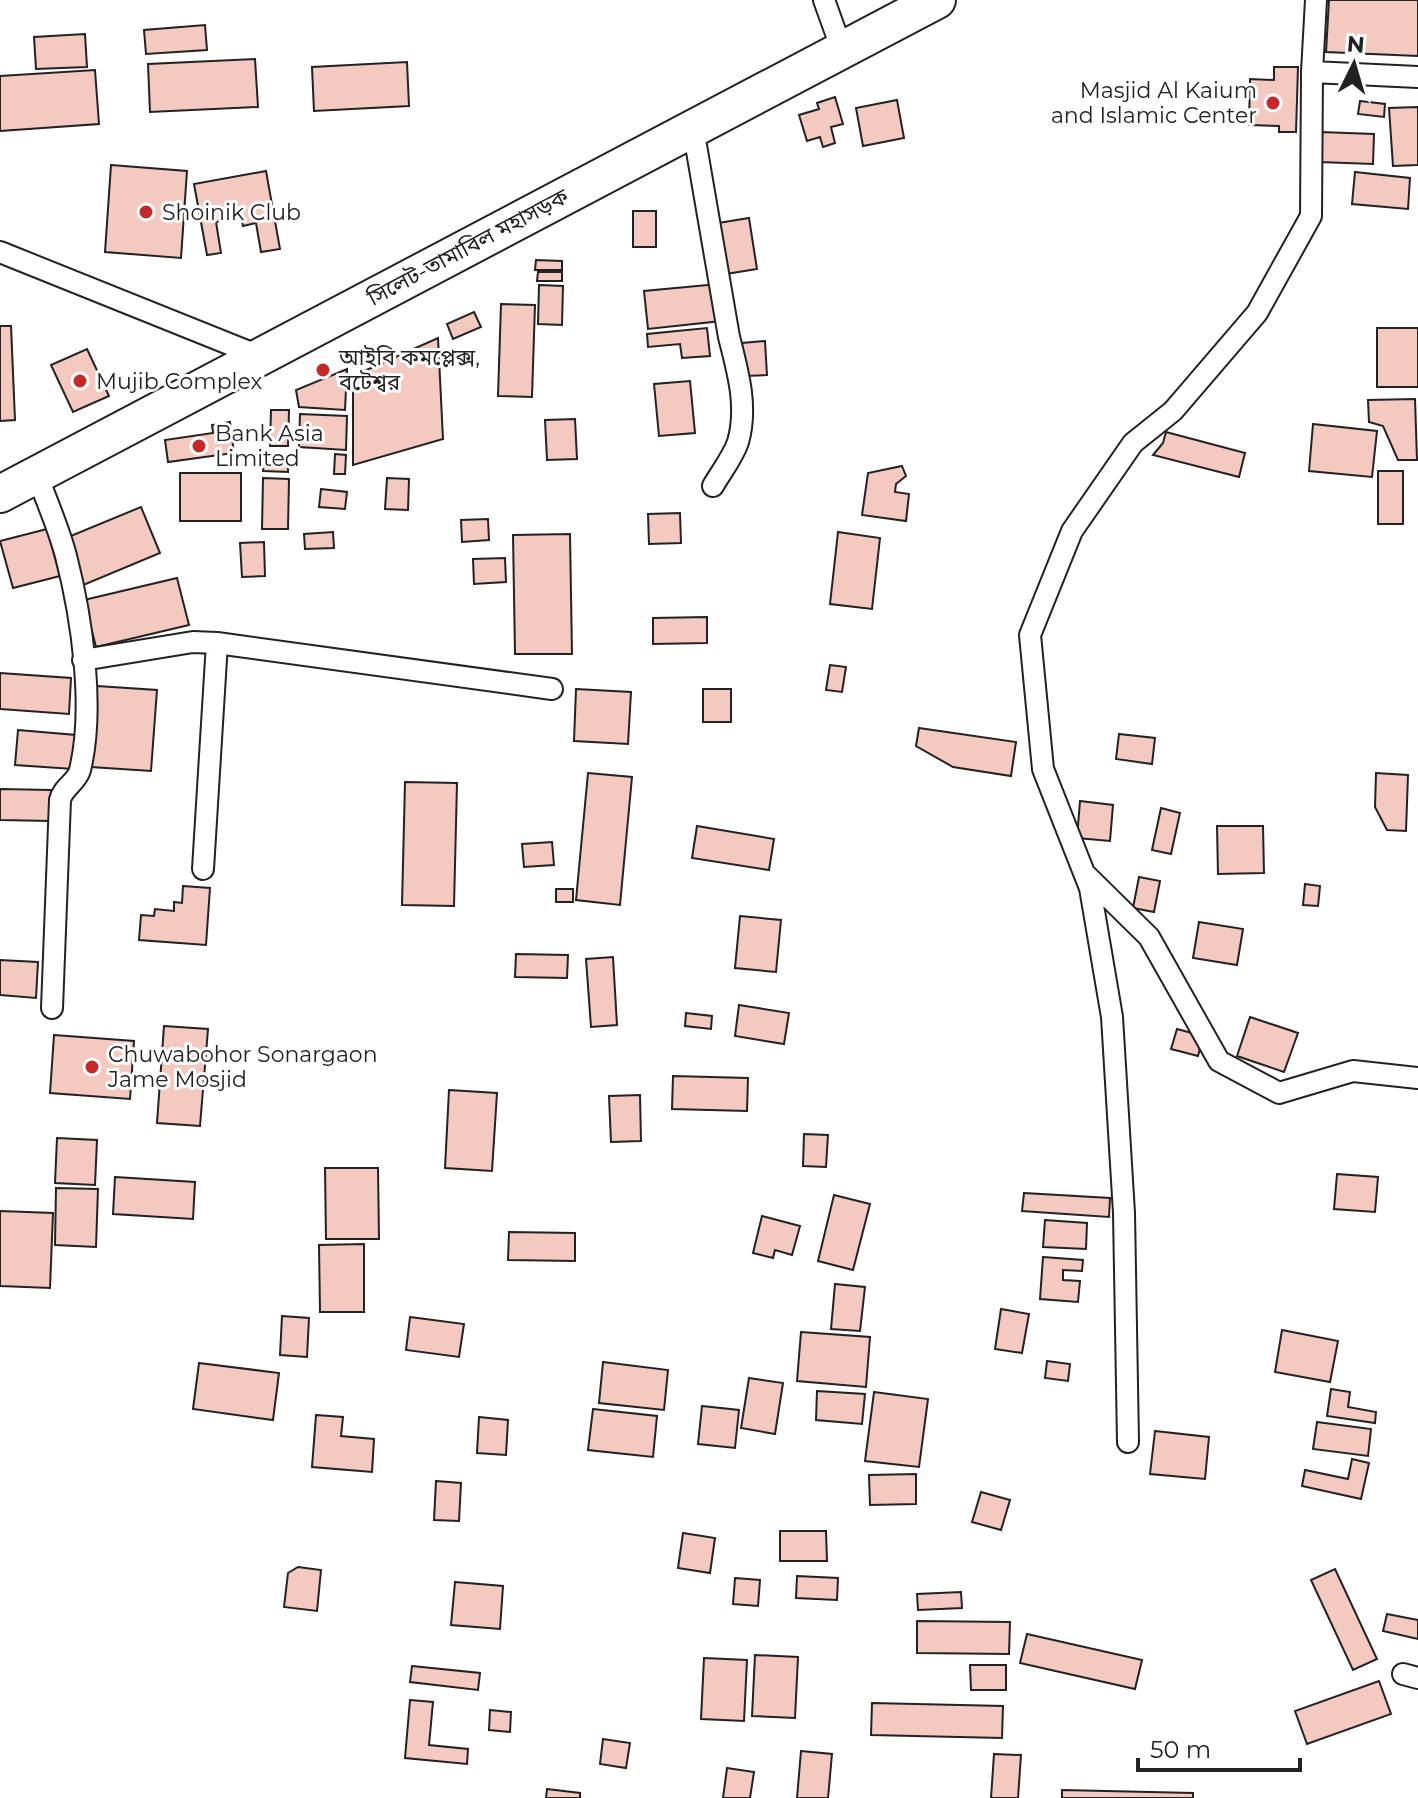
<svg xmlns="http://www.w3.org/2000/svg" width="1418" height="1798" viewBox="0 0 1418 1798" font-family="Montserrat,'Noto Sans Bengali',sans-serif">
<rect width="100%" height="100%" fill="#fff"/>
<!-- building -->
<path fill="#f3c9c0" stroke="#222" stroke-width="2" d="M1329 0H1418V56L1326 52Z
M205 25 207 50 146 54 144 30Z
M85 34 87 67 36 69 34 37Z
M255 59 258 107 150 112 148 64Z
M407 62 409 106 314 111 312 67Z
M1274 67H1298L1296 132H1279V126L1249 125 1250 79 1274 80Z
M95 70 99 124 0 131V76Z
M835 97 843 124 831 127 835 143 823 147 820 137 807 141 799 115 819 109 817 103Z
M897 100 904 138 863 146 856 108Z
M1360 101 1385 104 1384 117 1358 114Z
M1418 107V165L1393 166 1389 108Z
M1320 132 1374 134 1373 164 1319 162Z
M111 165 187 171 181 258 105 252Z
M266 171 280 249 261 252 256 223 243 226 241 217 216 222 221 253 207 255 194 184Z
M1355 172 1410 178 1408 209 1352 204Z
M633 211H656V247H633Z
M749 218 757 269 726 274 718 223Z
M536 260 562 261V270H535Z
M538 272H562V281H537Z
M718 284 721 321 648 329 644 291Z
M539 285 563 286 562 325 538 324Z
M501 304 535 305 532 397 498 396Z
M474 312 481 327 453 339 447 324Z
M0 326H11L15 420 0 421Z
M707 328 710 356 682 358 680 344 648 347 647 334Z
M1377 328H1418V387H1377Z
M438 338 443 439 353 465V376Z
M765 341 767 375 745 376 742 343Z
M87 349 109 396 73 412 51 365Z
M347 369 345 410 299 407 296 390Z
M690 381 695 433 659 436 654 384Z
M1415 399 1417 460H1398L1383 426 1369 422 1368 400Z
M271 410H289L288 446H270Z
M300 414 347 416 346 450 299 447Z
M575 419 577 459 547 460 545 420Z
M230 422 234 453 168 462 165 440 213 433 212 425Z
M1313 424 1377 431 1372 477 1309 471Z
M1166 432 1245 453 1239 477 1153 455 1163 443Z
M335 454 346 455 345 474H334Z
M264 460 288 461V472L263 471Z
M902 466 906 476 896 484 895 492 909 494 906 521 862 515 868 473Z
M1378 471H1403V524H1378Z
M180 473H241V521H180Z
M263 478 289 479 288 529H262Z
M387 478 409 479 408 510 385 509Z
M321 489 347 492 345 509 319 507Z
M141 507 160 553 81 586 61 540Z
M680 513 681 543 649 544 648 514Z
M488 519 489 540 462 542 461 520Z
M47 529 60 576 13 588 0 541Z
M333 532 334 548 305 549 304 534Z
M838 532 880 538 872 609 830 604Z
M570 534 572 654H515L513 535Z
M264 542 265 576 242 577 240 543Z
M505 558 506 582 474 584 473 559Z
M177 578 189 625 96 647 84 600Z
M707 617V643L653 644V618Z
M830 665 846 667 842 692 826 690Z
M0 673 71 678 69 714 0 709Z
M97 686 157 690 151 771 91 767Z
M576 689 631 692 628 744 574 741Z
M703 689H731V722H703Z
M919 728 1016 742 1011 776 953 767 916 746Z
M18 730 76 735 73 769 15 765Z
M1119 734 1155 738 1152 764 1116 759Z
M588 773 632 777 620 905 576 900Z
M1376 773 1408 775 1406 831 1387 830 1375 807Z
M405 782 457 783 454 906 402 905Z
M0 789 51 790 50 821 0 820Z
M1080 801 1113 805 1110 841 1077 838Z
M1161 808 1180 813 1171 854 1152 850Z
M697 826 774 839 769 870 692 858Z
M1217 826H1263L1264 873 1218 874Z
M552 842 554 865 524 867 522 844Z
M1139 877 1160 881 1154 912 1133 908Z
M1305 884 1320 886 1318 906 1303 905Z
M183 886 210 888 206 945 139 940 141 915 154 916 155 909 174 911V902L182 903Z
M556 889H573V902H556Z
M740 916 781 920 776 972 735 968Z
M1199 922 1243 929 1237 965 1193 958Z
M516 954 568 955 567 978 515 977Z
M613 957 617 1025 591 1027 586 959Z
M0 960 38 962 36 998 0 995Z
M739 1005 789 1013 784 1044 735 1036Z
M686 1013 712 1016 711 1029 685 1026Z
M1250 1017 1298 1033 1284 1072 1237 1056Z
M164 1026 208 1029 200 1126 157 1123Z
M1177 1029 1203 1036 1198 1056 1171 1049Z
M54 1035 134 1041 130 1099 50 1093Z
M673 1076 748 1078 747 1111 672 1109Z
M449 1090 497 1093 492 1171 445 1168Z
M640 1095 641 1141 611 1142 609 1096Z
M804 1134 828 1135 826 1167 803 1166Z
M57 1138 97 1140 95 1185 55 1183Z
M325 1168H378L379 1239H326Z
M1337 1174 1378 1177 1375 1212 1334 1209Z
M115 1177 195 1182 193 1219 113 1214Z
M56 1188 98 1189 96 1247 55 1245Z
M1024 1193 1110 1198 1109 1217 1022 1211Z
M834 1195 870 1204 853 1270 818 1261Z
M0 1211 53 1213 50 1288 0 1286Z
M762 1216 800 1226 792 1255 775 1250 773 1258 753 1253Z
M1045 1220 1087 1223 1086 1249 1043 1247Z
M509 1232 575 1233V1261L508 1260Z
M364 1244V1312H320L319 1245Z
M1043 1257 1083 1260 1082 1271 1063 1270V1280L1080 1281 1078 1302 1040 1299Z
M835 1284 865 1287 860 1331 831 1329Z
M1001 1309 1029 1314 1022 1353 995 1349Z
M282 1316 309 1318 307 1357 280 1355Z
M410 1317 464 1324 459 1357 406 1350Z
M1282 1330 1338 1341 1330 1382 1275 1372Z
M801 1332 870 1337 866 1387 797 1381Z
M1047 1361 1070 1364 1068 1381 1045 1378Z
M603 1362 668 1370 664 1410 599 1403Z
M199 1363 279 1373 273 1420 193 1409Z
M749 1378 783 1383 775 1434 741 1428Z
M1331 1389 1350 1392 1348 1407 1376 1412 1375 1423 1327 1416Z
M817 1391 865 1394 862 1424 816 1420Z
M874 1392 928 1399 919 1467 865 1461Z
M702 1406 739 1410 735 1448 698 1444Z
M593 1409 657 1416 653 1457 588 1450Z
M316 1415 343 1417 341 1436 374 1439 372 1472 312 1467Z
M479 1417 508 1420 506 1455 477 1453Z
M1317 1422 1371 1429 1368 1456 1313 1449Z
M1155 1431 1209 1437 1205 1479 1150 1474Z
M1352 1459 1369 1463 1361 1499 1302 1486 1305 1470 1348 1479Z
M916 1474V1504L870 1505 869 1475Z
M436 1481 461 1483 459 1521 434 1520Z
M981 1492 1010 1500 1001 1530 972 1522Z
M780 1531H826L827 1561H780Z
M683 1533 715 1538 710 1573 678 1568Z
M298 1567 321 1570 317 1611 284 1607 288 1573Z
M1335 1569 1377 1659 1353 1670 1311 1580Z
M797 1576 838 1578 837 1600 796 1598Z
M735 1578 760 1580 758 1606 733 1604Z
M455 1582 503 1586 500 1629 451 1625Z
M961 1592 962 1608 918 1610 917 1594Z
M1387 1614 1418 1620V1639L1383 1631Z
M917 1621 1010 1622 1009 1654 917 1653Z
M1027 1634 1142 1660 1135 1689 1020 1663Z
M755 1655 798 1657 795 1718 752 1716Z
M704 1658 747 1660 744 1721 701 1719Z
M970 1665H1006V1690H971Z
M412 1666 480 1673 478 1690 410 1682Z
M1379 1681 1391 1714 1307 1744 1295 1711Z
M410 1700 433 1702 429 1745 468 1749 467 1764 405 1758Z
M872 1703 1003 1706 1002 1738 871 1735Z
M490 1710 511 1712 510 1732 489 1730Z
M603 1739 630 1743 626 1768 600 1764Z
M801 1751 832 1754 828 1798H797Z
M994 1754 1021 1755 1018 1798H991Z
M727 1768 754 1772 750 1798H723Z
M547 1789 580 1793V1798H546Z
M1062 1790 1193 1793V1798H1062Z"/>
<g fill="none" stroke-linecap="round" stroke-linejoin="round">
<!-- street casing -->
<g stroke="#222" stroke-width="24">
<path id="street" d="M824 0 842 50
M1312 72 1418 77
M693 128 729 337C738 372 748 407 738 442 733 457 721 472 713 486
M0 252 259 356
M37 475C47 502 59 529 66 556 82 618 95 708 80 770 77 782 63 787 60 800L52 1008
M83 660 193 642 217 643 552 689
M203 869 217 643
M1086 875 1149 937 1219 1061 1279 1093 1353 1071 1418 1078
M1128 1442 1124 1213 1112 1017 1090 888 1043 769 1030 635 1072 531 1133 443 1173 411 1257 313 1311 216 1312 72 1316 0
M1403 1674 1418 1678"/>
</g>
<!-- highway casing -->
<g stroke="#222" stroke-width="40">
<path id="highway" d="M0 494 937 0"/>
</g>
<!-- street -->
<use href="#street" stroke="#fff" stroke-width="20"/>
<!-- highway -->
<use href="#highway" stroke="#fff" stroke-width="36"/>
</g>
<!-- markers -->
<g fill="#c62828" stroke="#fff" stroke-width="3">
<circle cx="1273" cy="103" r="8"/>
<circle cx="146" cy="212" r="8"/>
<circle cx="323" cy="370" r="8"/>
<circle cx="80" cy="381" r="8"/>
<circle cx="199" cy="446" r="8"/>
<circle cx="92" cy="1067" r="8"/>
</g>
<g text-anchor="middle" dominant-baseline="central" stroke-width="6" stroke-linejoin="round" paint-order="stroke">
<!-- poi labels -->
<g font-size="22" fill="#222" stroke="#fff" text-anchor="start">
<text x="1257" y="90" text-anchor="end">Masjid Al Kaium<tspan x="1257" dy="25">and Islamic Center</tspan></text>
<text x="162" y="212">Shoinik Club</text>
<text x="339" y="357">আইবি কমপ্লেক্স,<tspan x="339" dy="25">বটেশ্বর</tspan></text>
<text x="96" y="381">Mujib Complex</text>
<text x="215" y="433">Bank Asia<tspan x="215" dy="25">Limited</tspan></text>
<text x="108" y="1054">Chuwabohor Sonargaon<tspan x="108" dy="25">Jame Mosjid</tspan></text>
</g>
<!-- street labels -->
<g font-size="22" fill="#222" stroke="#fff">
<text transform="translate(468 247) rotate(-28)">সিলেট-তামাবিল মহাসড়ক</text>
</g>
</g>
<!-- north arrow -->
<g transform="translate(1354 64) rotate(5)" stroke="#ffffff" stroke-width="6" paint-order="stroke">
<path d="M0-6L14 30L0 20L-14 30Z" fill="#222222"/>
<text y="-12" font-size="22" font-weight="bold" text-anchor="middle" fill="#222222">N</text>
</g>
<!-- scale -->
<path d="M1138 1758v12h162v-12" fill="none" stroke="#222222" stroke-width="4"/>
<text x="1150" y="1758" font-size="24" fill="#222222" stroke="#ffffff" stroke-width="6" paint-order="stroke">50 m</text>
</svg>
